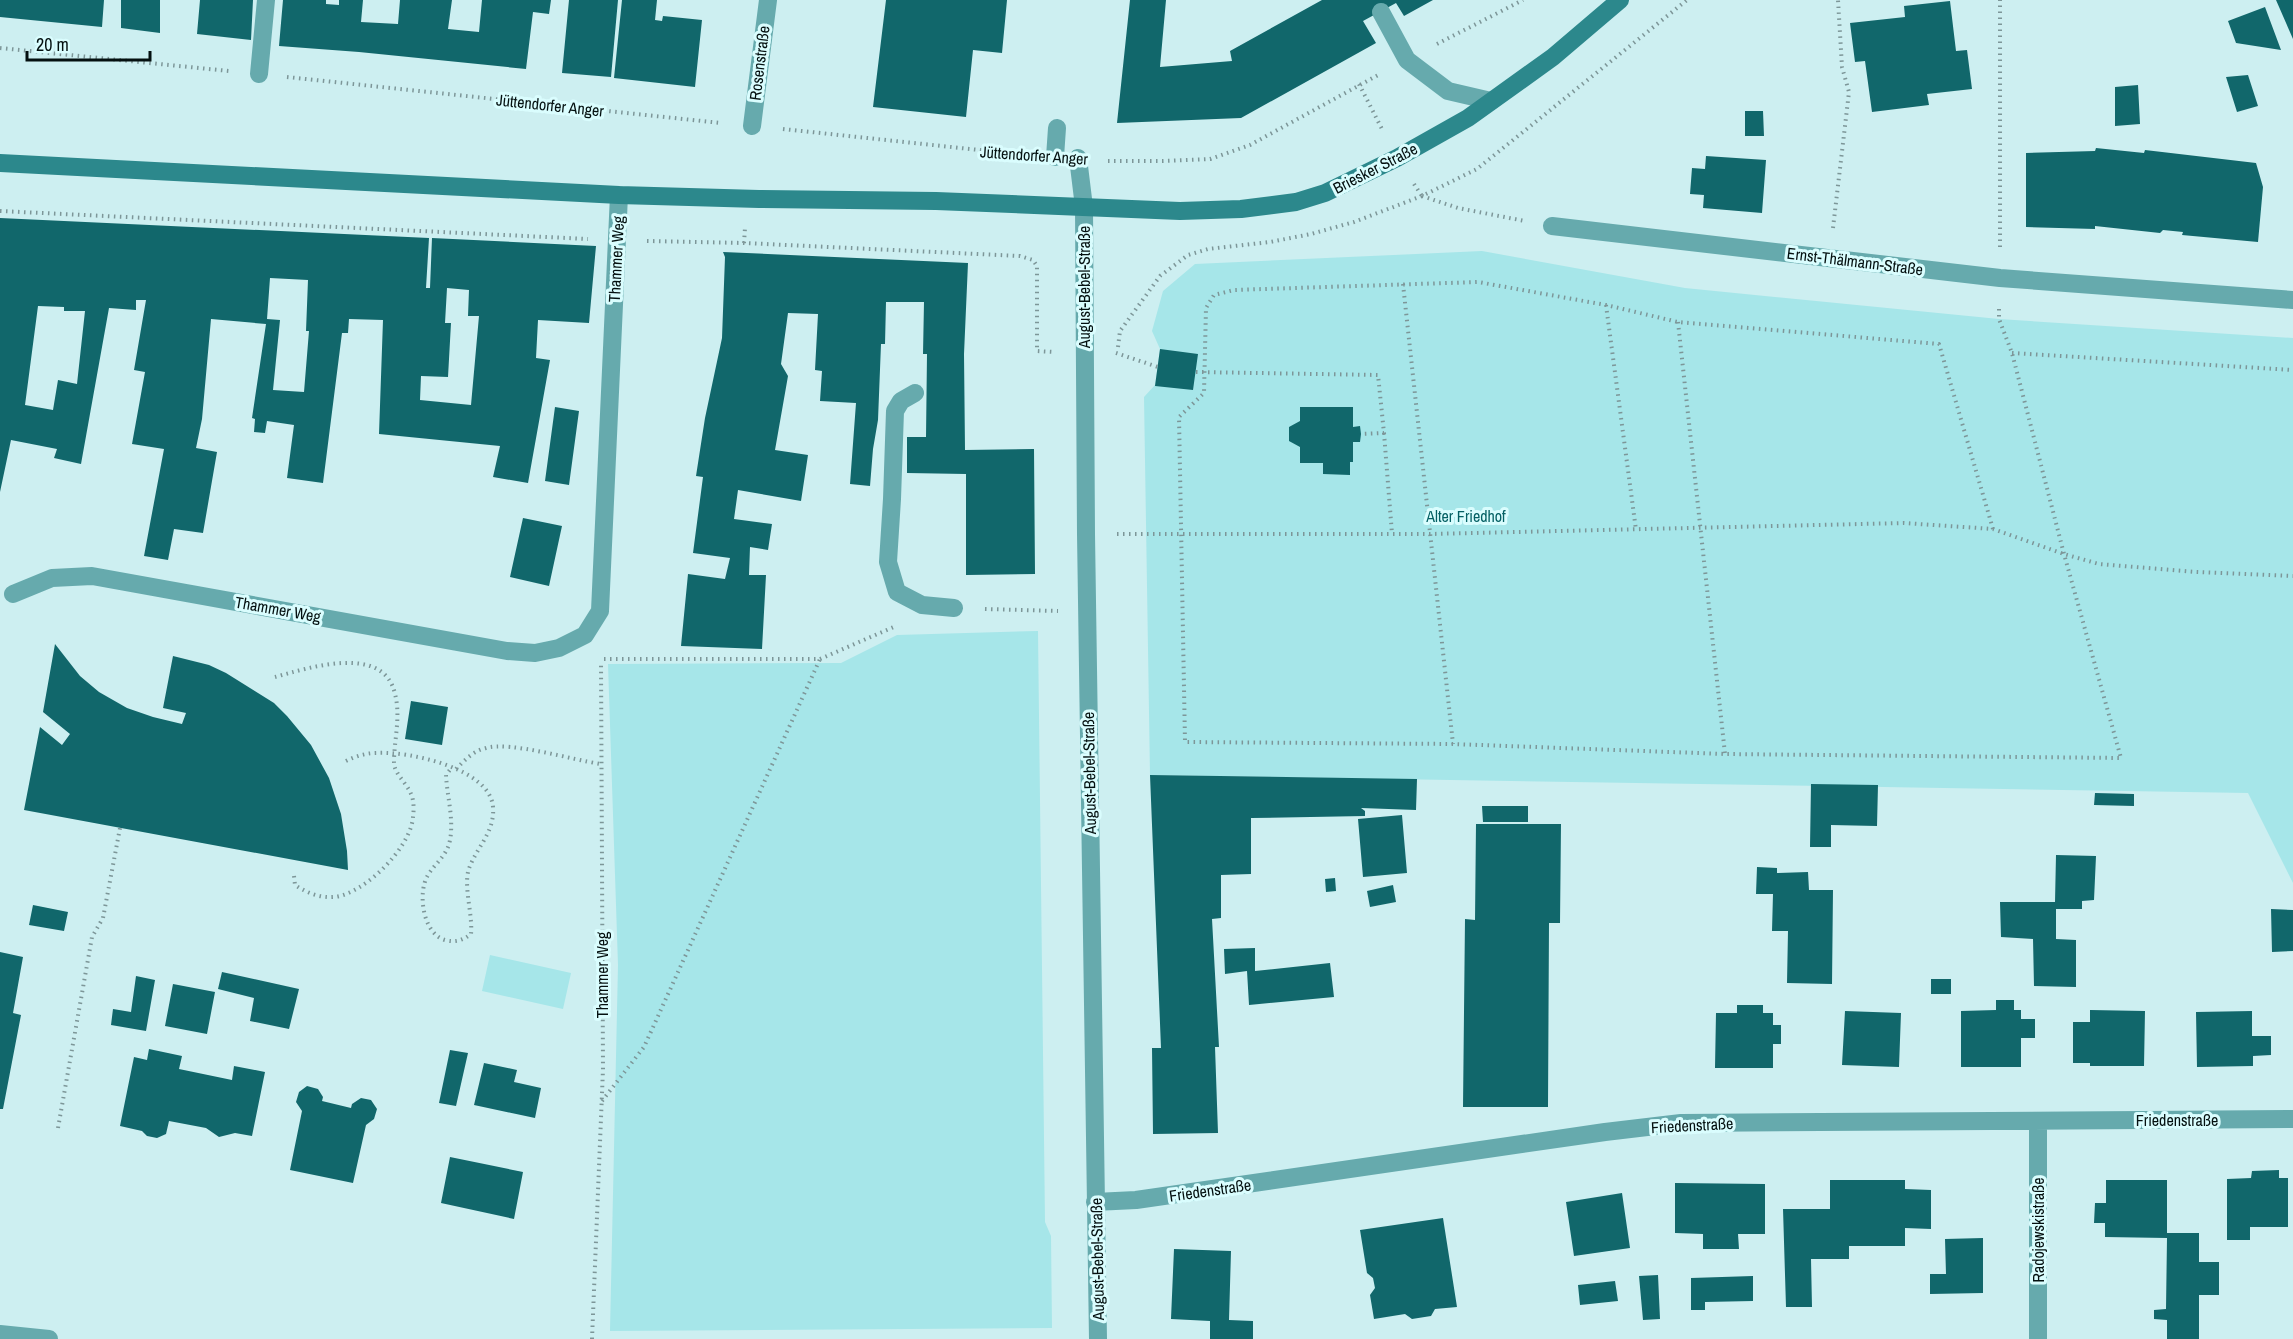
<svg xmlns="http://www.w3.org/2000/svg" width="2293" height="1339" viewBox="0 0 2293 1339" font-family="'Archivo Narrow',sans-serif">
<rect width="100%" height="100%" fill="#cdeff1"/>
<!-- green -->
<path fill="#a6e6e9" d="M1482 251 1685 288 1999 319 2293 338V883L2248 793 1150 775 1144 397 1155 385 1160 349 1152 331 1163 291 1195 264Z
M1038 631 1045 1222 1051 1236 1052 1328 610 1331 618 965 608 664 841 663 897 635Z
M490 955 571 973 563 1009 482 991Z"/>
<!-- building -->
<path fill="#11676b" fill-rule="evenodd" d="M0 0H104L102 27 0 17Z
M121 0H160V33L121 28Z
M200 0H253L251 40 197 34Z
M283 0H326V4L339 5V0H363L361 22 398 24 400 0H452L448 29 479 32 482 0H551L549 14 533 12 526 69 359 52 279 46Z
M569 0H618L611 77 562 73Z
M622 0H657L655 20 662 21 663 16 702 20 695 87 614 78Z
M886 0H1007L1002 53 973 50 966 117 873 107Z
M1130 0H1166L1160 67 1232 61 1230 51 1322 0H1433L1404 16 1396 3 1363 21 1376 43 1241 118 1117 123Z
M2276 0H2293V39Z
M1950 1 1956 51 1967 50 1972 89 1927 94 1929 105 1872 112 1865 61 1855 62 1850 23 1905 17 1904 6Z
M2265 7 2281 50 2236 43 2228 21Z
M2248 75 2258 106 2237 112 2226 77Z
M2138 85 2140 124 2115 126V87Z
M1745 111H1763L1764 136H1745Z
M2096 148 2144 153 2145 150 2256 163 2263 187 2258 242 2182 235 2183 232 2163 230 2160 233 2095 226V229L2026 227V153L2095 151Z
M1706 156 1766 160 1762 213 1703 208 1704 195 1690 194 1692 168 1705 169Z
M0 218 429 238 426 288H430L432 238 596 246 589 323 538 320 536 358 550 360 528 483 493 477 500 446 379 434 383 320 349 319 348 333H342L323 483 287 478 294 425 267 421 265 433 254 432 255 419 252 418 266 324 211 319 202 419 196 448 217 452 203 533 174 529 168 560 144 556 164 449 132 444 145 372 134 370 146 300H136V310L109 308 81 464 54 458 57 449 11 440 0 492ZM270 278 308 280 306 331H309L304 392 273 390 280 320 267 319ZM447 288 469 290 468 316H479L471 405 420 400 421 376 448 377 451 323H445ZM38 306 64 307V311H85L77 384 58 380 53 410 25 405Z
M723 252 968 263 964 354 965 450 1034 449 1035 574 966 575V474L907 473V437H926L927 354H923L924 302H886L885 344H881L878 420 873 449 870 486 850 484 856 403 820 401 822 371 815 370 818 314 788 313 781 364 788 376 775 450 808 455 801 501 738 490 734 519 772 524 768 550 750 547 749 575H766L762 649 681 646 688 574 725 579 730 558 693 553 703 477 696 476 705 418 722 338 725 257Z
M1160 349 1198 354 1193 390 1155 386Z
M555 407 579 411 569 485 545 481Z
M1300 407H1353V427L1360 426 1361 434 1360 442H1353V462H1350V475L1323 474V463H1300V447L1289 441V427L1300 421Z
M523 518 562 526 549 586 510 577Z
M55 644 80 676 99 692 127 708 153 717 182 724 186 713 163 708 173 656 209 665 226 673 274 703 287 716 311 745 329 778 341 814 347 851 348 870 24 810 40 727 62 745 70 734 43 712Z
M411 701 448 707 442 745 405 739Z
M1150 775 1417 779 1416 810 1361 808 1365 811V816L1251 818V874L1221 875V918L1212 919 1219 1047H1215L1218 1133 1153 1134 1152 1048H1161Z
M1811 784 1878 785 1877 826 1831 825V847H1810Z
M2095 793 2134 794V806L2094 805Z
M1482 806H1528V822H1483Z
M1402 815 1407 873 1363 877 1358 819Z
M1476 824H1561L1560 923H1549L1548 1107H1463L1465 919 1475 920Z
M2056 855 2096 856 2094 900 2082 901V909H2056V939L2076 940V987L2034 986 2033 939 2001 937 2000 902H2055Z
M1757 867 1777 868V873L1808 872 1809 890H1833L1832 984 1787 983 1788 931H1772L1773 894H1756Z
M1335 878 1336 891 1326 892 1325 879Z
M1393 885 1396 902 1370 907 1367 891Z
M33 905 68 912 64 931 29 925Z
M2271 909 2293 910V951L2272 952Z
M1255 948V971L1330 963 1334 997 1249 1005 1247 971 1225 974 1224 949Z
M0 952 23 957 13 1013 21 1015 3 1109H0Z
M222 972 299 989 289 1029 250 1021 254 998 218 989Z
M136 976 155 980 146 1031 111 1025 113 1009 131 1012Z
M1931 979H1951V994H1931Z
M173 984 215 992 207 1034 165 1026Z
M1996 1000H2014V1010H2021V1019H2035V1038H2021V1067H1961V1011L1996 1010Z
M1737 1005H1763V1013H1773V1025H1781V1044H1773V1068H1715L1716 1013H1737Z
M2090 1010 2145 1011 2144 1066H2090V1063H2073V1022H2090Z
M1845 1011 1901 1013 1899 1067 1842 1065Z
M2252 1011V1036H2271V1055L2253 1056V1066L2197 1067 2196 1012Z
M149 1049 182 1056 179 1069 232 1080 234 1066 265 1072 252 1136 235 1133 219 1137 206 1128 169 1121 166 1134 157 1138 147 1136 142 1131 120 1126 134 1057 147 1060Z
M450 1050 468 1053 456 1106 439 1103Z
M484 1063 517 1070 514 1082 541 1088 535 1118 474 1105Z
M307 1086 318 1089 323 1097 322 1101 351 1108 352 1104 361 1098 371 1100 377 1109 374 1119 366 1125 353 1183 290 1170 302 1111 296 1102 299 1092Z
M450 1157 523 1172 514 1219 441 1203Z
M2279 1170V1178H2288V1227H2250V1240H2227V1179L2251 1178 2252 1171Z
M1830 1180H1905V1189L1931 1190V1229L1905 1228V1246H1849V1259H1811L1812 1307H1786L1783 1209H1830Z
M2106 1180H2167V1233H2199V1262H2219V1295H2199V1339H2167V1320L2154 1319V1310L2166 1309 2167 1238 2105 1237V1223H2094L2095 1203H2106Z
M1675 1183 1765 1184V1234H1738L1739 1249H1703V1234L1675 1233Z
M1622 1193 1630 1248 1574 1256 1566 1202Z
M1443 1218 1457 1307 1435 1309 1431 1316 1412 1319 1405 1314 1374 1319 1370 1295 1375 1288 1373 1278 1367 1273 1360 1230Z
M1983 1238V1293L1930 1294V1274H1946L1945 1239Z
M1174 1249 1231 1251 1229 1320 1253 1321V1339H1210V1321L1171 1319Z
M1658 1275 1660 1319 1643 1320 1639 1276Z
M1753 1276V1301L1705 1302V1310H1691V1278Z
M1615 1281 1618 1301 1580 1305 1578 1285Z"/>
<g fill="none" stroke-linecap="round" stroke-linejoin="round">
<!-- path -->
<path stroke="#7d9698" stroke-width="4" stroke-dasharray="1.5 4.5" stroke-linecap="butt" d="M1437 44 1523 0
M0 48 229 71
M287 77 721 123
M1359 84 1383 131
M783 129 1026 155
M1108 161H1163L1210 159 1250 145 1380 74
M1414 184 1422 196
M1422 196 1458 208 1525 221
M0 211 588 239
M1833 228 1849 92 1842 67 1838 0
M647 241 744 243 1020 256 1033 260 1037 266V351L1054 352
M744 243 745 228
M2000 247V0
M1403 284 1453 744
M1606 305 1636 530
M1678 322 1725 754
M1118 347 1120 331 1160 276 1188 255 1208 249 1270 242 1311 234 1354 222 1422 196 1477 169 1687 0
M1116 353 1158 367
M2012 353 2293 370
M1196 372 1378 375 1384 433 1361 434
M1384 433 1392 534
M1993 529 1939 344 1678 322 1606 305 1478 282 1234 290 1214 295 1206 308 1204 393 1179 417 1185 742 1453 744 1725 754 2121 758 2064 554 2012 353 1999 319V309
M1117 534H1430L1904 523 1993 529 2064 554 2099 564 2196 572 2293 576
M985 609 1058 611
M604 659H820L896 626
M275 677C308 668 384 643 395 694 401 717 394 740 394 762 394 774 407 783 411 794 414 800 414 810 413 817 411 847 365 894 334 897 320 898 307 893 295 885L294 876
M346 761C356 756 366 753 377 753 408 751 490 768 493 807 495 831 478 846 470 866 462 883 473 913 471 934 463 940 456 943 445 940 423 934 417 893 428 875 436 862 447 856 450 840 454 819 447 796 446 775L452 767
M456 769C465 760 473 751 486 748 510 741 573 760 601 764
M602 1101 644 1047 820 659
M58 1128 92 937 103 918 120 828
M592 1339 603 1069 601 662"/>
<!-- lane -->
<path stroke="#66aaad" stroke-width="18" d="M1381 12 1407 60 1448 91 1491 101
M1055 157 1057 128
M1078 158 1084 207
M915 393 901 401 895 411 892 499 888 562 897 592 922 605 954 608"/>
<!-- street -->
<path stroke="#66aaad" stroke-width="18" d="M259 74 266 0
M752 126 768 0
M1084 207 1086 534 1098 1339
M1552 226 2000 278 2293 300
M13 594 52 578 92 576 507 651 535 653 559 648 585 635 600 611 619 195
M1095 1202 1136 1200 1605 1132 1681 1123 2293 1119
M0 1334 49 1339
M2038 1339V1121"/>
<!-- secondary -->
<path stroke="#2c888c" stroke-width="18" d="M0 163 619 195 759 199 936 201 1180 211 1241 209 1296 202 1325 193 1397 158 1468 118 1553 57 1620 0"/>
</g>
<g text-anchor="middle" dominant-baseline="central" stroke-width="6" stroke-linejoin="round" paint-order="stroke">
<!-- street labels -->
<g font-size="16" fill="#041010" stroke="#dafdfe">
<text transform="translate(759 63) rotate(-83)">Rosenstraße</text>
<text transform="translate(550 105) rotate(6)">Jüttendorfer Anger</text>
<text transform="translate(1034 155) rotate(4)">Jüttendorfer Anger</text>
<text transform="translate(1375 168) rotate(-27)">Briesker Straße</text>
<text transform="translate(616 259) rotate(-87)">Thammer Weg</text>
<text transform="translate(1855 261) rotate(7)">Ernst-Thälmann-Straße</text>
<text transform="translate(1084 287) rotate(-90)">August-Bebel-Straße</text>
<text transform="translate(278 609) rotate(10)">Thammer Weg</text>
<text transform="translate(1089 773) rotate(-91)">August-Bebel-Straße</text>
<text transform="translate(602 975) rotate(-90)">Thammer Weg</text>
<text x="2177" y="1120">Friedenstraße</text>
<text transform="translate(1692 1125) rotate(-3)">Friedenstraße</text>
<text transform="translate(1210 1190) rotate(-8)">Friedenstraße</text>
<text transform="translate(2038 1230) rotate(-90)">Radojewskistraße</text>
<text transform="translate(1097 1259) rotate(-91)">August-Bebel-Straße</text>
</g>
<!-- park labels -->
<g font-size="16" fill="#056064" stroke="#dafdfe">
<text x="1466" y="516">Alter Friedhof</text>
</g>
</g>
<!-- scale -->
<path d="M27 51v9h123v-9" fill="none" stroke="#041010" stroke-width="3"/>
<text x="36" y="51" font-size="18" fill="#041010" stroke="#dafdfe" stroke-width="4.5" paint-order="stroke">20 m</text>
</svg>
